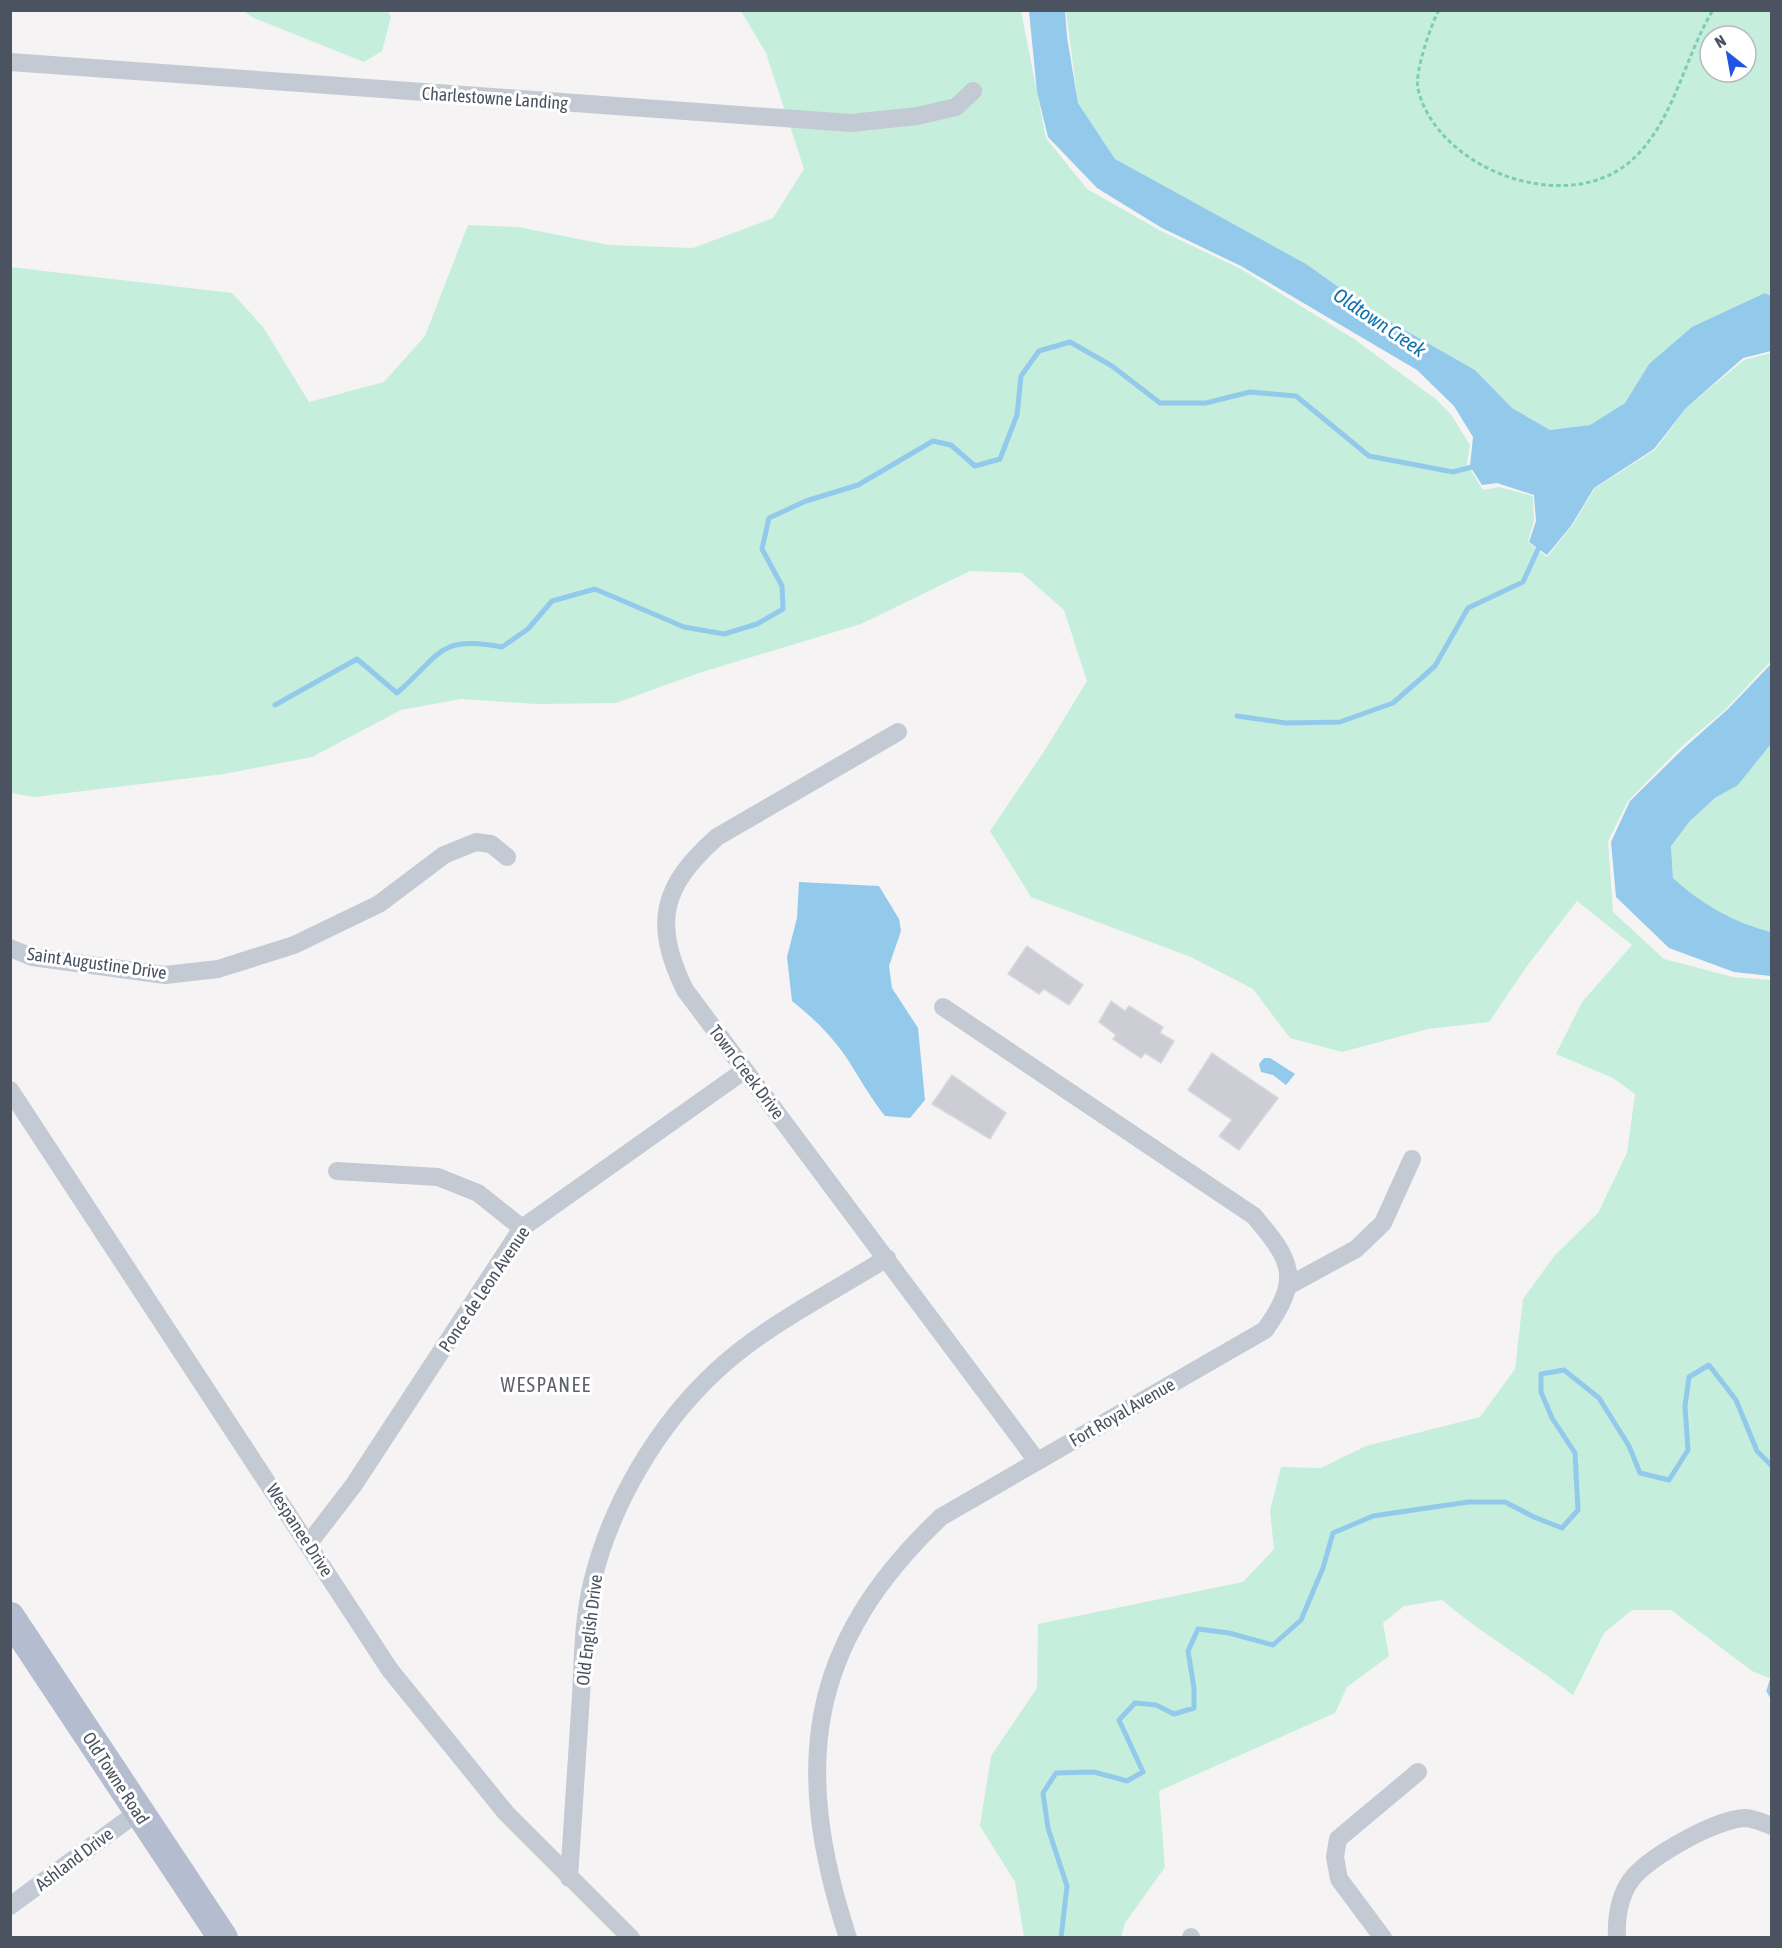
<svg xmlns="http://www.w3.org/2000/svg" width="1782" height="1948" viewBox="0 0 1782 1948" font-family="'Asap Condensed',sans-serif">
<rect width="100%" height="100%" fill="#f5f3f3"/>
<!-- green -->
<path fill="#c5efdc" fill-rule="evenodd" d="M388 11 391 17 382 51 364 62 254 18 243 11Z
M741 11H1021L1046 138 1087 189 1161 231 1241 269 1354 339 1437 400 1452 416 1470 445 1467 464 1483 490 1499 487 1533 496 1534 521 1528 542 1547 557 1572 526 1595 488 1655 450 1686 408 1744 360 1771 353V661L1726 709 1681 747 1628 801 1608 841 1613 912 1664 959 1733 977 1771 980V1679L1752 1671 1671 1610H1632L1604 1633 1573 1695C1531 1662 1483 1635 1442 1600L1404 1606 1383 1623 1389 1656 1347 1687 1335 1713 1159 1791 1165 1867 1125 1923 1121 1937H1024L1015 1882 980 1826 991 1756 1037 1688 1038 1624 1243 1582 1274 1549 1270 1511 1281 1467 1321 1468 1366 1446 1480 1417 1515 1369 1523 1299 1555 1255 1598 1213 1627 1153 1635 1094 1613 1078 1556 1054 1582 1002 1632 945 1577 901 1527 966 1489 1022 1428 1029 1342 1052 1290 1038 1253 989 1191 957 1031 897 990 831 1045 750 1087 681 1064 610 1022 573 970 571 861 624 699 673 616 703 537 704 461 699 401 710 312 757 224 774 34 797 11 793 10 267 232 293 263 327 309 402 384 382 425 336 468 225 518 227 609 245 693 248 773 218 804 169 766 53Z
M1066 11H1771V296L1765 293 1649 364 1625 403 1590 425 1550 430 1512 408 1475 370 1380 316 1322 275 1115 159 1078 103ZM1710 36H1746V72H1710Z
M1771 744V932C1732 922 1703 905 1673 878L1671 846 1690 821 1715 798 1738 785Z"/>
<!-- water -->
<path fill="#93caeb" d="M1029 11H1065L1067 37 1078 103 1115 159 1306 264 1380 316 1475 370 1512 408 1550 430 1590 425 1625 403 1649 364 1692 327 1765 293 1771 296V351L1743 358 1686 408 1654 449 1594 488 1571 526 1547 555 1529 542 1536 521 1534 495 1497 483 1482 485 1470 466 1473 437 1454 406 1417 370 1241 266 1162 228 1097 188 1048 137 1037 92Z
M1771 664V744L1738 785 1715 798 1690 821 1671 846 1673 878C1703 905 1733 922 1771 932V976L1734 972 1669 948 1616 897 1611 842 1630 801 1684 748 1728 709Z
M799 882 879 886 899 919 901 931 889 966 892 988 918 1028 925 1100 910 1118 885 1116C869 1096 858 1075 844 1054 830 1034 811 1016 792 1001L787 957 797 918Z
M1264 1058H1270L1295 1074 1286 1085 1273 1075 1261 1072 1259 1064Z"/>
<g fill="none" stroke-linecap="round" stroke-linejoin="round">
<!-- stream -->
<path stroke="#93caeb" stroke-width="5" d="M275 705 357 659 397 693C440 656 438 634 502 647L528 629 552 601 595 589 684 627 724 634 757 624 783 609 782 586 762 549 769 518 806 501 858 485 933 441 951 445 975 466 1000 459 1017 415 1021 376 1039 351 1070 342 1112 366 1160 403H1206L1250 392 1296 396 1369 456 1453 472 1476 466
M1237 716 1286 723 1340 722 1393 703 1435 666 1468 608 1523 582 1540 545
M1772 1681 1769 1691 1772 1696
M1061 1938 1067 1886 1048 1828 1043 1793 1056 1773 1094 1772 1127 1781 1143 1772 1119 1720 1135 1703 1156 1705 1174 1714 1194 1708V1688L1188 1651 1198 1629 1229 1633 1273 1645 1301 1620 1323 1568 1333 1533 1373 1516 1468 1502H1505L1534 1517 1562 1528 1578 1510 1575 1453 1552 1418 1541 1392V1374L1564 1370 1599 1398 1629 1446 1640 1473 1669 1480 1688 1450 1685 1406 1689 1377 1709 1365 1736 1400 1757 1451 1772 1466"/>
</g>
<!-- building -->
<path fill="#cdced5" stroke="#d7d8de" stroke-width="1.5" d="M1027 946 1083 985 1069 1005 1044 989 1039 994 1008 974Z
M1111 1001 1125 1011 1129 1006 1163 1027 1160 1033 1174 1041 1161 1063 1145 1053 1141 1058 1113 1039 1116 1035 1099 1022Z
M1212 1053 1278 1098 1239 1150 1219 1136 1232 1120 1188 1090Z
M952 1075 1006 1113 990 1139 932 1104Z"/>
<g fill="none" stroke-linecap="round" stroke-linejoin="round">
<!-- path -->
<path stroke="#7dcdb3" stroke-width="3" stroke-dasharray="4.5 3" stroke-linecap="butt" d="M1439 10C1431 24 1414 74 1418 89 1437 168 1560 215 1626 165 1673 128 1683 59 1713 10"/>
<!-- street -->
<path stroke="#c4cad3" stroke-width="18" d="M10 62 851 123 917 116 956 107 973 91
M898 732 717 837C662 886 652 922 685 990L1037 1461
M10 948 32 957 165 975 218 969 294 945 379 904 444 855 476 842 491 844 507 857
M10 1090 390 1670 506 1813 631 1938
M337 1171 438 1177 478 1193 522 1228
M1288 1286 1356 1249 1383 1223 1412 1159
M309 1543 353 1486 522 1228 745 1070
M569 1878C573 1817 577 1757 581 1696 583 1659 583 1620 592 1583 611 1504 657 1426 716 1371 764 1326 831 1293 887 1258
M10 1906 138 1812
M1191 1937V1938
M848 1938C792 1767 806 1645 941 1517L1265 1330C1302 1278 1292 1261 1254 1216L943 1007
M1383 1938 1339 1879 1335 1857 1338 1839 1418 1772
M1617 1938C1616 1917 1619 1897 1631 1880 1648 1857 1716 1819 1745 1818 1753 1818 1763 1823 1772 1826"/>
<!-- primary -->
<path stroke="#b4bdd0" stroke-width="30" d="M10 1617 223 1938"/>
</g>
<g text-anchor="middle" dominant-baseline="central" stroke-width="6" stroke-linejoin="round" paint-order="stroke">
<!-- street labels -->
<g font-size="18" fill="#4b5260" stroke="#fff">
<text transform="translate(495 98) rotate(4)">Charlestowne Landing</text>
<text transform="translate(97 963) rotate(8)">Saint Augustine Drive</text>
<text transform="translate(747 1072) rotate(53)">Town Creek Drive</text>
<text transform="translate(484 1289) rotate(-56)">Ponce de Leon Avenue</text>
<text transform="translate(1122 1412) rotate(-30)">Fort Royal Avenue</text>
<text transform="translate(300 1530) rotate(57)">Wespanee Drive</text>
<text transform="translate(589 1630) rotate(-83)">Old English Drive</text>
<text transform="translate(116 1778) rotate(57)">Old Towne Road</text>
<text transform="translate(74 1859) rotate(-37)">Ashland Drive</text>
</g>
<!-- water labels -->
<g font-size="20" font-style="italic" fill="#1172ad" stroke="#fff">
<text transform="translate(1380 322) rotate(34)">Oldtown Creek</text>
</g>
<!-- neighbourhood labels -->
<g font-size="20" letter-spacing="1.5" fill="#5f6268" stroke="#fff">
<text x="546" y="1384">WESPANEE</text>
</g>
</g>
<!-- border -->
<rect width="1782" height="1948" fill="none" stroke="#4b5260" stroke-width="24"/>
<!-- north arrow -->
<g transform="translate(1728 54) rotate(329)"><circle r="28" fill="#ffffff" stroke="#b7babf" stroke-width="1.5"/>
<path d="M0-4.5L10 22L0 15L-10 22Z" fill="#2155e1"/>
<text y="-9" font-size="16" font-weight="bold" text-anchor="middle" fill="#4b5260">N</text>
</g>
</svg>
